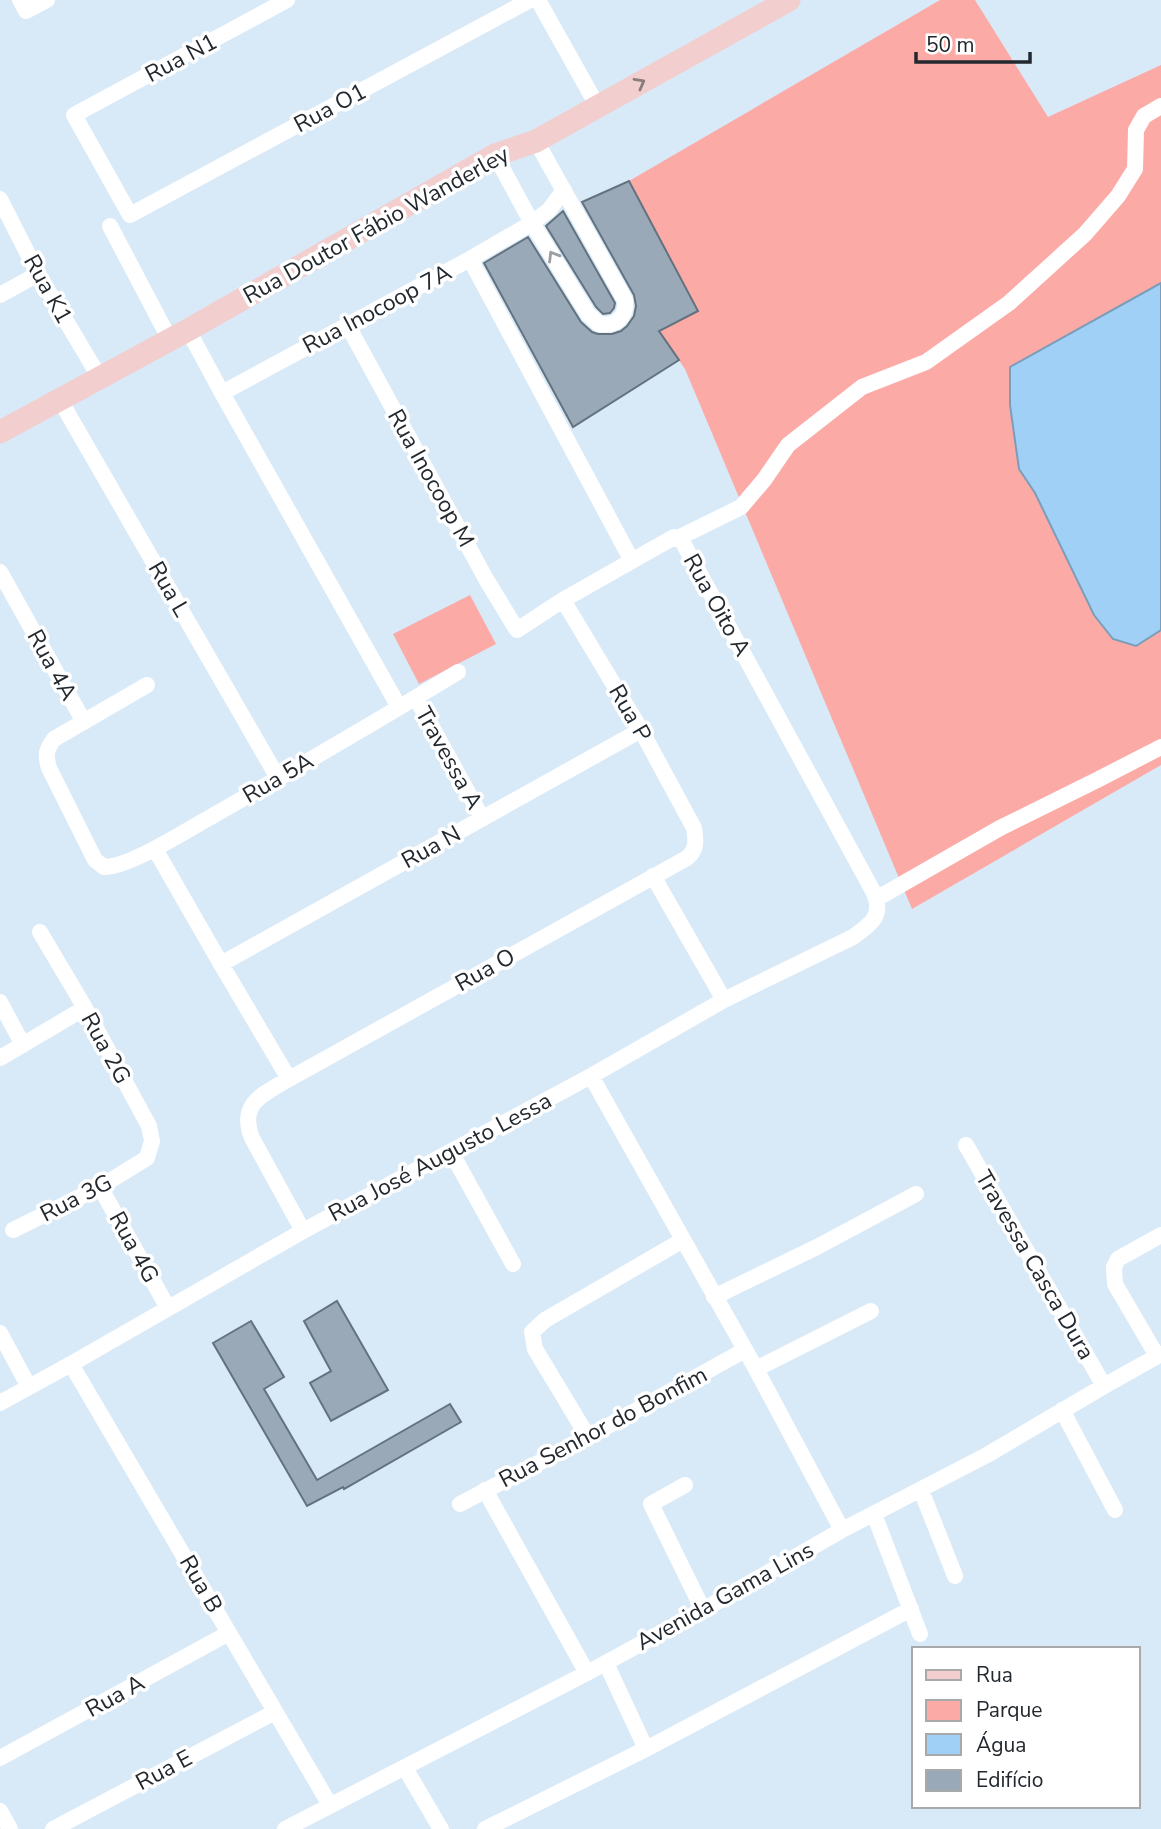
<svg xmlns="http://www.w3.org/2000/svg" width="1161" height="1829" viewBox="0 0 1161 1829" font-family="'Nunito Sans',sans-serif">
<rect width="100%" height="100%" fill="#d8e9f8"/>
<!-- green -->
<path fill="#fcaaa6" d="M940 0H975L1048 117 1161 65V765L912 909 685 369 659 331 698 311 629 181Z
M470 595 496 644 419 684 393 634Z"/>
<!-- water -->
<path fill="#a0d0f6" stroke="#7a9eba" stroke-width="2" d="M1161 283V630L1136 646 1113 639 1094 615 1035 493 1019 469 1010 405V367Z"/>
<!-- building -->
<path fill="#99a9b7" stroke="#63727f" stroke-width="2" d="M629 181 698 311 659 331 679 360 573 427 484 263 528 237 581 322 592 332 598 334H612L621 331 627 326 634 316 636 306 634 295 582 202Z
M563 211 615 303 614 308 610 313 603 314 596 307 546 226Z
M337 1301 388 1390 331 1421 310 1383 331 1371 304 1321Z
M251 1321 284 1377 264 1389 317 1480 450 1404 461 1422 344 1489 343 1487 307 1506 213 1343Z"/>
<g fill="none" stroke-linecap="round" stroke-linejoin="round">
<!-- street -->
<path stroke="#fff" stroke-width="16" d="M20 0 26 11 47 0
M287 0 74 115 130 215 530 0
M538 0 598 107
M495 155 532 223 588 314 599 324C616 327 627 317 625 300L536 141
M0 199 38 274 100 378
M110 226 170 340
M470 259 632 561
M0 295 38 274
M188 330 222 393 399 707
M222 393 470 259 532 223 549 210 564 190
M60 400 278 778
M678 538 741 507 764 480 788 445 862 387 926 362 1009 303 1085 234 1118 196 1135 169 1136 130 1144 116 1161 106
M0 572 84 722
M147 685 54 739C46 750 45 755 49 768L95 860 104 867C130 867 185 831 209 818 293 770 376 722 458 672
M416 698 482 818
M155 849 221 964 289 1079
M653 876 724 1000
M876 899 1000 828 1097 780 1161 747
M221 964 641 730
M0 1002 23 1045
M0 1058 85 1008
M591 1076 756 1369 842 1530
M966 1145 1104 1386
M451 1152 513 1264
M100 1187 168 1308
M13 1230 100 1187 147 1158 152 1141 149 1126 85 1008 40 932
M303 1231 252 1138C238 1103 264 1094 289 1079L687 858C697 850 696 840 694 828L641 730 563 600
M714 1297 817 1247 916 1194
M0 1333 29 1387
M1157 1356 1115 1284 1114 1267 1118 1259 1161 1235
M71 1364 330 1805
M756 1369 871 1311
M0 1403 71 1364 303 1231 591 1076 724 1000 853 937C870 925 884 916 874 893L682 541 674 537 563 600 517 630 486 579 347 324
M1062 1410 1115 1510
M588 1437 535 1349 532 1332 545 1320 683 1240
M685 1485 651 1504 703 1610
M485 1490 587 1673
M921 1490 955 1576
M460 1504 588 1437 745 1350
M874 1514 920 1634
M606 1663 646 1749
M0 1758 229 1633
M405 1768 441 1829
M0 1811 10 1829
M53 1829 275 1712
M285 1829 587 1673 703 1610 842 1530 987 1455 1104 1386 1161 1354
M485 1829 646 1749 911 1609"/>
<!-- secondary -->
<path stroke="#f3cece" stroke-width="23" d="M0 432 188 330 495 155 536 141 789 0"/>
</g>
<!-- one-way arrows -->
<defs><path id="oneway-chevron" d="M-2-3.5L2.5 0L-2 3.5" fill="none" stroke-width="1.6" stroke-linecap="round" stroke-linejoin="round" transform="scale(1.75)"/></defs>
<use stroke="#8a7b7e" href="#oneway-chevron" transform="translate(640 83) rotate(-29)"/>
<use stroke="#9c9ea1" href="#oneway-chevron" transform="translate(553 256) rotate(-121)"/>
<g text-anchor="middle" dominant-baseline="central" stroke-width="7" stroke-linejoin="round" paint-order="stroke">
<!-- street labels -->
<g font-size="23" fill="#22282e" stroke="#fff">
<text transform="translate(181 58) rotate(-28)">Rua N1</text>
<text transform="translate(330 108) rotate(-28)">Rua O1</text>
<text transform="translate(376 225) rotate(-29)">Rua Doutor Fábio Wanderley</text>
<text transform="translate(48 289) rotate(61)">Rua K1</text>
<text transform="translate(377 309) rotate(-28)">Rua Inocoop 7A</text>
<text transform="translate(431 478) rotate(61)">Rua Inocoop M</text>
<text transform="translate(169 589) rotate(60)">Rua L</text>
<text transform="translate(717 605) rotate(61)">Rua Oito A</text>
<text transform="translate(52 665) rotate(61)">Rua 4A</text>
<text transform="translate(630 713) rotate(60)">Rua P</text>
<text transform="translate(449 758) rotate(61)">Travessa A</text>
<text transform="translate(278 778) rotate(-30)">Rua 5A</text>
<text transform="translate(431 847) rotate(-29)">Rua N</text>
<text transform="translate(485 970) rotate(-29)">Rua O</text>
<text transform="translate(106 1048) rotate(61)">Rua 2G</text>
<text transform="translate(440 1157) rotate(-28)">Rua José Augusto Lessa</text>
<text transform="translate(76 1198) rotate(-27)">Rua 3G</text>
<text transform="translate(134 1247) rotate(61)">Rua 4G</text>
<text transform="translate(1035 1265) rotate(60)">Travessa Casca Dura</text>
<text transform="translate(603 1427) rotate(-28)">Rua Senhor do Bonfim</text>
<text transform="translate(201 1584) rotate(60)">Rua B</text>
<text transform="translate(725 1596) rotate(-29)">Avenida Gama Lins</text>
<text transform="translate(115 1696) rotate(-29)">Rua A</text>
<text transform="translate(164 1770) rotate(-28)">Rua E</text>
</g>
</g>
<!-- legend -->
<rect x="912" y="1647" width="228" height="161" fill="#ffffff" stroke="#a7a9ab" stroke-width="2"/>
<rect x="926" y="1670" width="35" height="10" fill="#f3cece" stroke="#a7a9ab" stroke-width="2"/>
<text x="976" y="1682" font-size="21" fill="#22282e">Rua</text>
<rect x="926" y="1700" width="35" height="21" fill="#fcaaa6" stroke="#a7a9ab" stroke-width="2"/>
<text x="976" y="1717" font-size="21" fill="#22282e">Parque</text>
<rect x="926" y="1734" width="35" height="21" fill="#a0d0f6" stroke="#a7a9ab" stroke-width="2"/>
<text x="976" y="1752" font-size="21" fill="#22282e">Água</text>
<rect x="926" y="1770" width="35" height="21" fill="#99a9b7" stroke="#a7a9ab" stroke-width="2"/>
<text x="976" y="1787" font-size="21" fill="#22282e">Edifício</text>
<!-- scale -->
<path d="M916 52v10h114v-10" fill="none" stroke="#22282e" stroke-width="3.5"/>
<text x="926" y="52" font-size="21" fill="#22282e" stroke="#ffffff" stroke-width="5" paint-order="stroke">50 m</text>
</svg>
